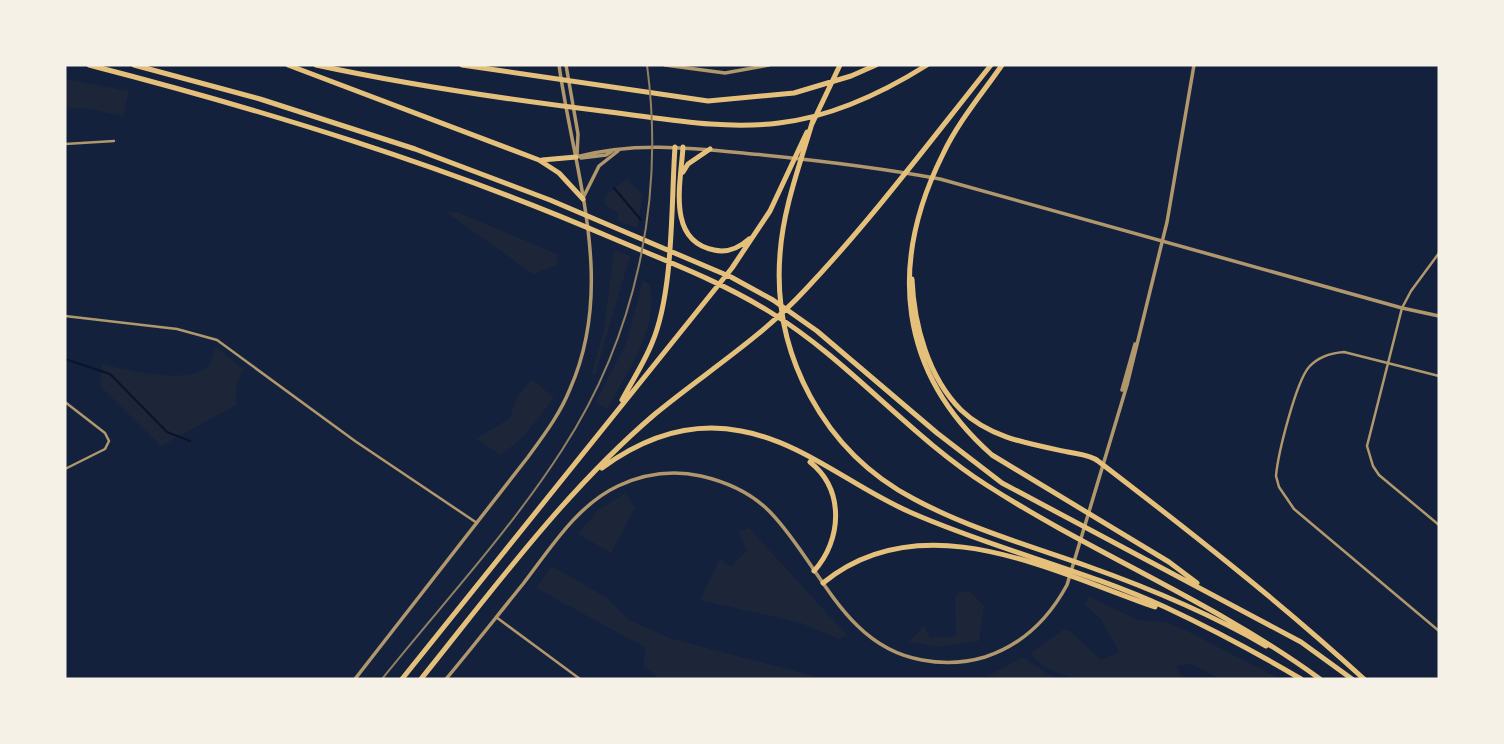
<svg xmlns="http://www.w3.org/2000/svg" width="1504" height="744" viewBox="0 0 1504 744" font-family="'Noto Sans',sans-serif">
<rect width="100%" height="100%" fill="#14213d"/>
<!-- green -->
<path fill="#1d2539" d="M65 79 129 91 123 116 85 108 65 109Z
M627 179 643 195 637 228 617 220 618 213 605 205 606 195Z
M446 212H457L557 254V265L533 274Z
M614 250 630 256 595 375 592 373 604 329Z
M643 281 649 284C660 327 627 373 607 409L595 403 626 344Z
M216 347 243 369 236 386V405L161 446 100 386 102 364C126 370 187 385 207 367 212 363 213 353 216 347Z
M532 379 554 398 523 437 501 455 476 439 510 418 516 399Z
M625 493 635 508 611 553 578 534 597 511Z
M749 528 847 635 839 639 801 623 700 600 720 558 731 567 747 550 739 532Z
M552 566 607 598 629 620 672 639 826 679H659L643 665 646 648 536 588Z
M960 592H970L984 606 979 641 938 647 909 642 924 626 930 638 956 636 955 597Z
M1088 596 1138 620 1165 622 1185 630 1280 679H1220L1191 664 1176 666 1183 679C1144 679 1053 691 1031 653L1063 630 1070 631 1101 660 1119 652 1101 619 1085 605Z
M1022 657 1056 679H1002L988 676Z"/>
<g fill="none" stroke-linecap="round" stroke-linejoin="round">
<!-- stream -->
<path stroke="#0b132b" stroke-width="2" d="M614 188 641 220
M65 359 110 374 167 432 190 441"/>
<!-- minor -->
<path stroke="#b1986c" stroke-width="2.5" d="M65 144 114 141
M1439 253 1411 291 1402 308 1367 446 1373 466 1379 475 1439 525
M65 316 177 329 217 340 355 441 477 523
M1439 376 1344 352C1331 353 1318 357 1309 367 1296 382 1278 453 1276 476L1279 487 1294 509 1439 631
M65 402 105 433 109 441 105 449 65 469
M496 617 580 679"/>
<!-- tertiary -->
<path stroke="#b1986c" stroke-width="3.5" d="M566 65 578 134 577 155
M665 65 725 73 769 65
M576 157C638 140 700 149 763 155 823 161 881 168 940 179L1402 308 1439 316
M581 158 606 155 612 151
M584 196 599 166 618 151
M1122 390 1135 344
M355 679 528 457C544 435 560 414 570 389 617 283 574 173 559 65
M446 679C472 648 497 616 523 584 550 549 577 505 618 486 644 474 673 470 701 476 727 482 752 493 771 513 820 564 844 647 922 660 943 664 965 663 985 657 1022 645 1049 618 1067 585L1127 385 1167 222 1194 65"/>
<!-- motorway -->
<path stroke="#e5c07b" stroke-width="5" d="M89 65C267 111 443 165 612 238 666 261 720 281 770 312 850 361 909 436 988 486 1096 555 1216 603 1320 679
M134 65 260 99 415 149 550 200 731 277 773 300 817 331 937 433 1002 483 1301 642 1352 679
M288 65 539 160 559 173 583 199
M316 65C413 86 511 100 610 112 667 119 722 130 779 123 831 117 884 92 927 65
M462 65 708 101 794 93 851 76 876 65
M1002 65C982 94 958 122 943 154 888 264 898 372 992 455L1169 562 1197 583
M813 120C800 164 783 209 780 254 772 354 824 452 914 499 968 528 1030 546 1087 566 1149 588 1209 613 1266 646
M812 124 840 65
M683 147C681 182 666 241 714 250 727 253 739 248 749 239
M542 160 576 157
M683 172 688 164 710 149
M912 279C914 325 928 377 961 410 990 438 1030 444 1068 452 1077 454 1091 455 1098 461 1188 530 1280 602 1364 679
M622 400C632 381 644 363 652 343 674 291 671 204 675 147
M810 462C845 490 842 540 814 571
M602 468C643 438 690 421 741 431 803 442 855 489 912 513 994 549 1084 570 1165 607 1212 629 1257 653 1301 679
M823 583C922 502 1052 571 1155 607
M402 679 732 268 770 211 807 132
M421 679C495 587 565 491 655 414 706 372 761 338 806 289 872 219 931 140 991 65"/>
<!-- rail -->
<path stroke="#918062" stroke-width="2" d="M382 679C442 604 510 531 562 450 636 336 665 199 647 65"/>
</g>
<!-- border -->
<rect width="1504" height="744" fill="none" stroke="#f6f1e7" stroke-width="133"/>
</svg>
